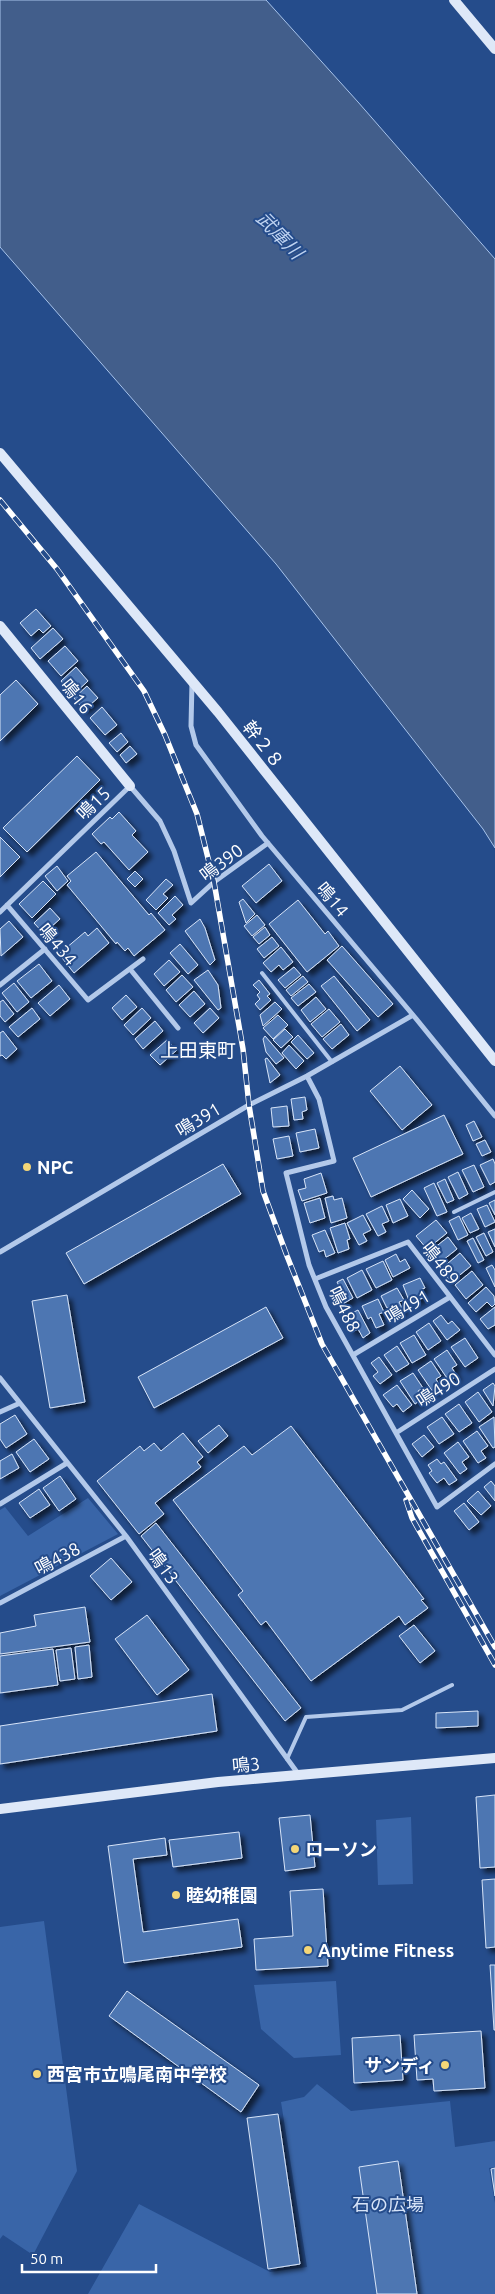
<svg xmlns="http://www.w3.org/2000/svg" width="495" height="2294" viewBox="0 0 495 2294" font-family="Ubuntu,'Noto Sans JP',sans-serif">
<defs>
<filter id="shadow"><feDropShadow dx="4.5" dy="4.5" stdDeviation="2.5" flood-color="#0009"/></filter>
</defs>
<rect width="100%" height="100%" fill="#254c8b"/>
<!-- green -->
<path fill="#3965a8" d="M88 1498 118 1534 0 1596V1510L5 1507 28 1536Z
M411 1817 413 1884 378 1885 376 1820Z
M44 1921 77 2171 33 2255 3 2235 0 2239V1927Z
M336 1981 341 2055 294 2058 261 2029 254 1985Z
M317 2084 351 2111 450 2101 455 2147 495 2141V2167L489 2168 495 2203V2294H88L139 2204 270 2272 307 2267 281 2102 304 2097Z"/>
<!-- water -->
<path fill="#425e8b" stroke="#a7c3eb" d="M0 0H266L358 102 495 259V848L483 829 276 564 0 247Z"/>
<!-- building -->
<path fill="#4d76b2" stroke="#d7e4f8" filter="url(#shadow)" d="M36 609 51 626 43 633 39 629 31 636 20 623Z
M53 628 63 639 40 659 31 648Z
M65 646 78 661 61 676 48 661Z
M76 667 88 681 73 695 61 681Z
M16 680 38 704 0 741V695Z
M87 686 98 698 84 710 74 698Z
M102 707 117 725 105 735 90 718Z
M121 733 128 742 117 752 109 743Z
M130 746 137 754 126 763 120 755Z
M77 756 100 780 27 852 3 828Z
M119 812 136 831 132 835 148 852 129 870 104 842 101 844 92 834 110 817 112 819Z
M0 837 20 857 0 877Z
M96 852 149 915 151 913 165 930 134 956 128 948 125 951 117 942 116 944 67 885 71 881 67 876Z
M269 864 282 881 256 903 242 886Z
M57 866 68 881 57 891 45 876Z
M135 871 143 879 135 887 127 879Z
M166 879 173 885 163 894 168 898 156 910 146 900Z
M43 881 56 894 32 918 19 904Z
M175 896 183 905 172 915 176 919 169 925 158 913Z
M243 899 255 914 246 923 239 902Z
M298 900 325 934 328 931 339 946 307 972 269 924Z
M50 908 60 919 51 927 54 930 47 937 34 923Z
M257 915 265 925 252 936 244 926Z
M200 919 205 928 215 960 210 965 185 931Z
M9 921 23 937 1 956 0 929Z
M265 927 270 935 259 944 253 937Z
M97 928 109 943 74 973 59 954 85 932 88 936Z
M272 937 279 946 264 958 257 949Z
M180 944 198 965 188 974 170 953Z
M342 946 393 1004 378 1017 327 960Z
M281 947 293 962 283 970 279 965 271 972 263 963Z
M169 960 180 972 164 986 154 974Z
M39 964 52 981 31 998 17 981Z
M294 967 301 975 285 988 278 980Z
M208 970 218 985 221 1008 218 1010 194 980Z
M182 975 193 987 176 1002 166 990Z
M303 976 308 982 291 996 286 990Z
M334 976 370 1020 357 1031 321 986Z
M259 980 270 994 267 996 271 1000 260 1010 255 1004 260 999 257 995 260 992 253 985Z
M14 983 29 1002 17 1012 2 993Z
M309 984 316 992 298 1006 291 998Z
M59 985 70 999 50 1016 38 1003Z
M194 991 205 1004 190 1017 179 1005Z
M126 995 137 1007 122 1020 112 1008Z
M316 997 326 1009 310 1022 301 1010Z
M3 1000 14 1014 5 1022 0 1016V1002Z
M275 1002 282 1009 263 1026 260 1015Z
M32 1008 40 1019 18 1037 9 1027Z
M142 1008 151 1018 133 1035 124 1025Z
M210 1008 219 1018 203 1033 194 1023Z
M329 1009 340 1022 322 1037 311 1024Z
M278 1015 288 1025 273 1039 263 1028Z
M155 1021 163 1031 143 1049 135 1039Z
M341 1024 349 1035 332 1049 323 1039Z
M285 1029 293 1037 281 1048 273 1040Z
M3 1031 17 1049 6 1059 2 1055 0 1056V1033Z
M298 1035 314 1053 307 1059 291 1042Z
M265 1036 284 1058 276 1064 266 1052 263 1039Z
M167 1040 177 1050 160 1065 150 1055Z
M289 1045 304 1061 296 1069 282 1053Z
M267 1058 280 1075 270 1083 265 1059Z
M400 1066 432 1105 402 1130 370 1091Z
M305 1097 307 1110 302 1112 303 1119 294 1120 291 1099Z
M287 1106 289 1126 273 1127 271 1108Z
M444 1115 463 1154 371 1197 353 1158Z
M474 1121 482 1137 473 1141 466 1125Z
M315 1129 319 1148 300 1152 296 1133Z
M289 1136 293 1156 277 1159 273 1139Z
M485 1140 491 1152 482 1156 476 1144Z
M493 1159 495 1164V1182L490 1185 480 1165Z
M223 1164 241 1194 84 1284 66 1253Z
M474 1165 484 1187 473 1192 462 1170Z
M458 1172 468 1194 459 1199 448 1177Z
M321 1173 327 1193 302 1201 298 1190 306 1188 304 1179Z
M445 1179 454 1200 447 1203 437 1183Z
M434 1183 447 1212 437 1216 424 1188Z
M412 1190 429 1209 420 1218 403 1199Z
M333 1196 334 1200 342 1198 347 1218 331 1223 325 1198Z
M320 1198 325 1218 310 1223 304 1203Z
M400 1199 408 1216 393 1223 386 1205Z
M495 1200V1215L489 1203Z
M487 1205 495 1222 485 1227 477 1209Z
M382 1206 389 1221 382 1224 386 1232 378 1236 366 1214Z
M471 1213 479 1229 470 1233 462 1218Z
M363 1215 371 1230 363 1234 367 1241 359 1245 347 1223Z
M459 1216 468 1235 458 1240 449 1221Z
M436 1220 447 1233 427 1249 416 1236Z
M345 1223 350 1239 347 1240 349 1249 338 1253 330 1228Z
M495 1229V1247L488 1232Z
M325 1230 335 1253 326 1257 324 1250 319 1252 312 1235Z
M484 1233 493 1252 486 1256 476 1237Z
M448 1237 457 1249 438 1264 429 1252Z
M473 1238 484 1260 478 1263 467 1241Z
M460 1253 471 1266 451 1282 441 1269Z
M396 1254 400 1262 405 1259 410 1268 393 1277 385 1260Z
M383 1261 392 1280 376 1288 366 1269Z
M492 1265 495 1270V1287L486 1268Z
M362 1270 372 1290 357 1298 347 1278Z
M472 1271 483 1285 466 1299 455 1285Z
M420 1278 425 1288 420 1290 423 1298 410 1303 403 1285Z
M343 1279 353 1298 341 1305 334 1292 340 1288 337 1282Z
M486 1287 494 1296 495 1304 492 1307 487 1302 476 1312 468 1303Z
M397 1288 404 1300 399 1302 403 1310 394 1315 390 1307 387 1308 381 1296Z
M67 1295 85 1402 50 1408 32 1301Z
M378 1299 384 1312 379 1314 384 1325 376 1328 371 1317 368 1319 362 1306Z
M266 1307 283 1338 154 1408 138 1377Z
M495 1307V1325L488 1329 480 1319Z
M358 1310 370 1333 363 1338 358 1329 352 1332 344 1317Z
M441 1315 448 1324 452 1321 460 1330 447 1340 433 1321Z
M429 1323 441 1341 428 1350 416 1332Z
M414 1335 426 1355 412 1363 400 1343Z
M465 1338 478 1358 465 1367 451 1347Z
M397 1346 409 1364 396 1372 384 1355Z
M447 1350 457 1365 452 1368 457 1376 449 1381 434 1359Z
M379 1357 392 1375 380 1384 373 1376 378 1372 371 1363Z
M431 1361 441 1376 436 1379 440 1387 433 1392 418 1370Z
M413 1373 423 1388 418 1391 422 1399 415 1404 400 1381Z
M493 1383 495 1386 493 1406 483 1390Z
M397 1385 412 1405 403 1412 397 1404 393 1407 383 1395Z
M478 1392 492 1412 479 1422 465 1402Z
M459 1404 472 1423 459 1432 445 1414Z
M15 1415 27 1434 6 1448 0 1439V1424Z
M442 1417 454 1434 439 1444 427 1427Z
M494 1417 495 1447 493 1448 479 1427Z
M219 1425 228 1436 208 1453 198 1441Z
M291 1426 424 1599 421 1600 428 1608 405 1625 399 1616 311 1681 266 1621 261 1625 238 1595 243 1591 173 1500 244 1446 252 1455Z
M477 1431 488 1446 481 1451 486 1458 478 1463 463 1441Z
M183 1433 203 1457 197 1462 201 1467 155 1503 164 1514 139 1534 97 1481 140 1446 144 1451 154 1443 161 1451Z
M424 1435 434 1447 422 1457 412 1444Z
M34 1439 49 1459 30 1472 16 1452Z
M458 1442 469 1457 462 1462 467 1469 460 1474 444 1453Z
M12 1454 19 1468 0 1479V1461Z
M437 1459 441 1464 444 1462 457 1480 449 1485 444 1478 437 1483 429 1473 432 1471 428 1465Z
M60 1476 76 1499 59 1511 43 1488Z
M491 1481 495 1486V1501L484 1487Z
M39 1489 50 1505 30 1518 19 1503Z
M478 1491 491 1506 481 1515 467 1501Z
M464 1503 479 1522 469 1530 454 1511Z
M156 1523 301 1708 285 1721 141 1536Z
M111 1558 132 1582 111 1600 90 1576Z
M85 1607 90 1642 0 1654V1633L36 1626 34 1615Z
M147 1615 189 1670 157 1695 115 1639Z
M414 1625 435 1651 420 1663 399 1636Z
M89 1645 92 1677 78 1679 75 1647Z
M71 1648 75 1679 60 1681 56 1650Z
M53 1649 58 1685 0 1693V1656Z
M212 1694 217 1731 0 1764V1726Z
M478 1711V1726L436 1728V1713Z
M495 1795V1867L480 1868 476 1797Z
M310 1815 315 1867 285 1871 279 1818Z
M239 1832 242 1858 173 1867 169 1840Z
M165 1838 167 1855 133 1859 143 1932 238 1919 242 1947 124 1963 108 1846Z
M495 1879V1947L486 1948 482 1880Z
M323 1889 328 1966 256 1970 254 1939 293 1936 290 1891Z
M490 1965H495V2030H494Z
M127 1991 259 2085 241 2112 109 2016Z
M481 2031 485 2088 434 2091 433 2079 417 2080 414 2035Z
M400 2035 403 2080 354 2083 352 2038Z
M278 2114 300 2264 268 2269 247 2118Z
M398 2161 417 2294H377L359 2167Z
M495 2168V2196L491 2169Z"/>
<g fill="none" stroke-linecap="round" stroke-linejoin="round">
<!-- lane -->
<path stroke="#b3c9ea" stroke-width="4" d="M262 973 332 1062
M454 1212 495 1192
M287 1759 306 1717 402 1710 452 1685"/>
<!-- street -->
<path stroke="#b3c9ea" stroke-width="5" d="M192 682 191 726 196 745 262 836 413 1015 495 1116
M7 905 88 1000 143 959
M0 912 130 786 160 821 174 851 191 903 214 882 268 843
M130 969 178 1028
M0 985 45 949
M307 1076 319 1099 334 1161 286 1173 309 1265 326 1307 437 1507 495 1464
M0 1252 249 1105 307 1076 413 1015
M315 1279 408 1242 495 1355
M353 1355 450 1297
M0 1378 126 1536 299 1775
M0 1412 20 1403
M396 1433 495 1369
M0 1504 67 1463
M0 1603 126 1536"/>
<!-- secondary -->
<path stroke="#dee8f8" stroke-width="10" d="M454 0 495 49
M0 453 218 712 495 1061
M0 626 130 786
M0 1809 218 1782 495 1758"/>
<!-- rail casing -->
<g stroke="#fff" stroke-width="5.5">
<path id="rail" d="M0 500 57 569 144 691 165 735 197 814 214 882 243 1049 249 1105 263 1191 287 1256 322 1344 495 1647
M406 1500 412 1518 495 1665"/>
</g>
<!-- rail -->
<use href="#rail" stroke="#254c8b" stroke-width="4" stroke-dasharray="11" stroke-linecap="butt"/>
</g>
<!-- markers -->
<g fill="#f4d677" stroke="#254c8b" stroke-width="2">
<circle cx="27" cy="1167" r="5"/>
<circle cx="295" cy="1849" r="5"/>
<circle cx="176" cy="1895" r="5"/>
<circle cx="308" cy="1950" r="5"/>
<circle cx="445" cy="2065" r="5"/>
<circle cx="37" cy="2074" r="5"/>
</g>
<g text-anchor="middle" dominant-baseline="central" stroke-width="4" stroke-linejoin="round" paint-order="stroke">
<!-- street labels -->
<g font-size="18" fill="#fff" stroke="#254c8b">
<text transform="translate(77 696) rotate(51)">鳴16</text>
<text transform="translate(264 744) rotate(52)">幹２８</text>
<text transform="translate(93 803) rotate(-44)">鳴15</text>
<text transform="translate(221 862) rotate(-37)">鳴390</text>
<text transform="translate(333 899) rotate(50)">鳴14</text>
<text transform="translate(58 944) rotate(50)">鳴434</text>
<text transform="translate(198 1119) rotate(-31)">鳴391</text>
<text transform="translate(441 1263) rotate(52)">鳴489</text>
<text transform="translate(407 1306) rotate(-31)">鳴491</text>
<text transform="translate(345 1309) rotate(63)">鳴488</text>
<text transform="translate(438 1389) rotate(-33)">鳴490</text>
<text transform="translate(57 1558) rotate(-28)">鳴438</text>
<text transform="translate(164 1566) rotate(54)">鳴13</text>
<text transform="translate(246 1764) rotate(-5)">鳴3</text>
</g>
<!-- poi labels -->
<g font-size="18" font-weight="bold" fill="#fff" stroke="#254c8b" text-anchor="start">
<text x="37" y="1167">NPC</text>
<text x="305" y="1849">ローソン</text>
<text x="186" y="1895">睦幼稚園</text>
<text x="318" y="1950">Anytime Fitness</text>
<text x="435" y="2065" text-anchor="end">サンディ</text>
<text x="47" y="2074">西宮市立鳴尾南中学校</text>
</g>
<!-- park labels -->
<g font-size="18" fill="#d7e4f8" stroke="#254c8b">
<text x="388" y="2204">石の広場</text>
</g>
<!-- water labels -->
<g font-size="19" font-style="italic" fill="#bfd3f1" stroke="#254c8b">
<text transform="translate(280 235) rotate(46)">武庫川</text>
</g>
<!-- neighbourhood labels -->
<g font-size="19" fill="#fff" stroke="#254c8b">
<text x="198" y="1050">上田東町</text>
</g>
</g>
<!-- scale -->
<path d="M22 2264v8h134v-8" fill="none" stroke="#ffffff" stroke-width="2.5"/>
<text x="30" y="2264" font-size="15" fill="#ffffff" stroke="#254c8b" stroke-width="4" paint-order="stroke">50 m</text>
</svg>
